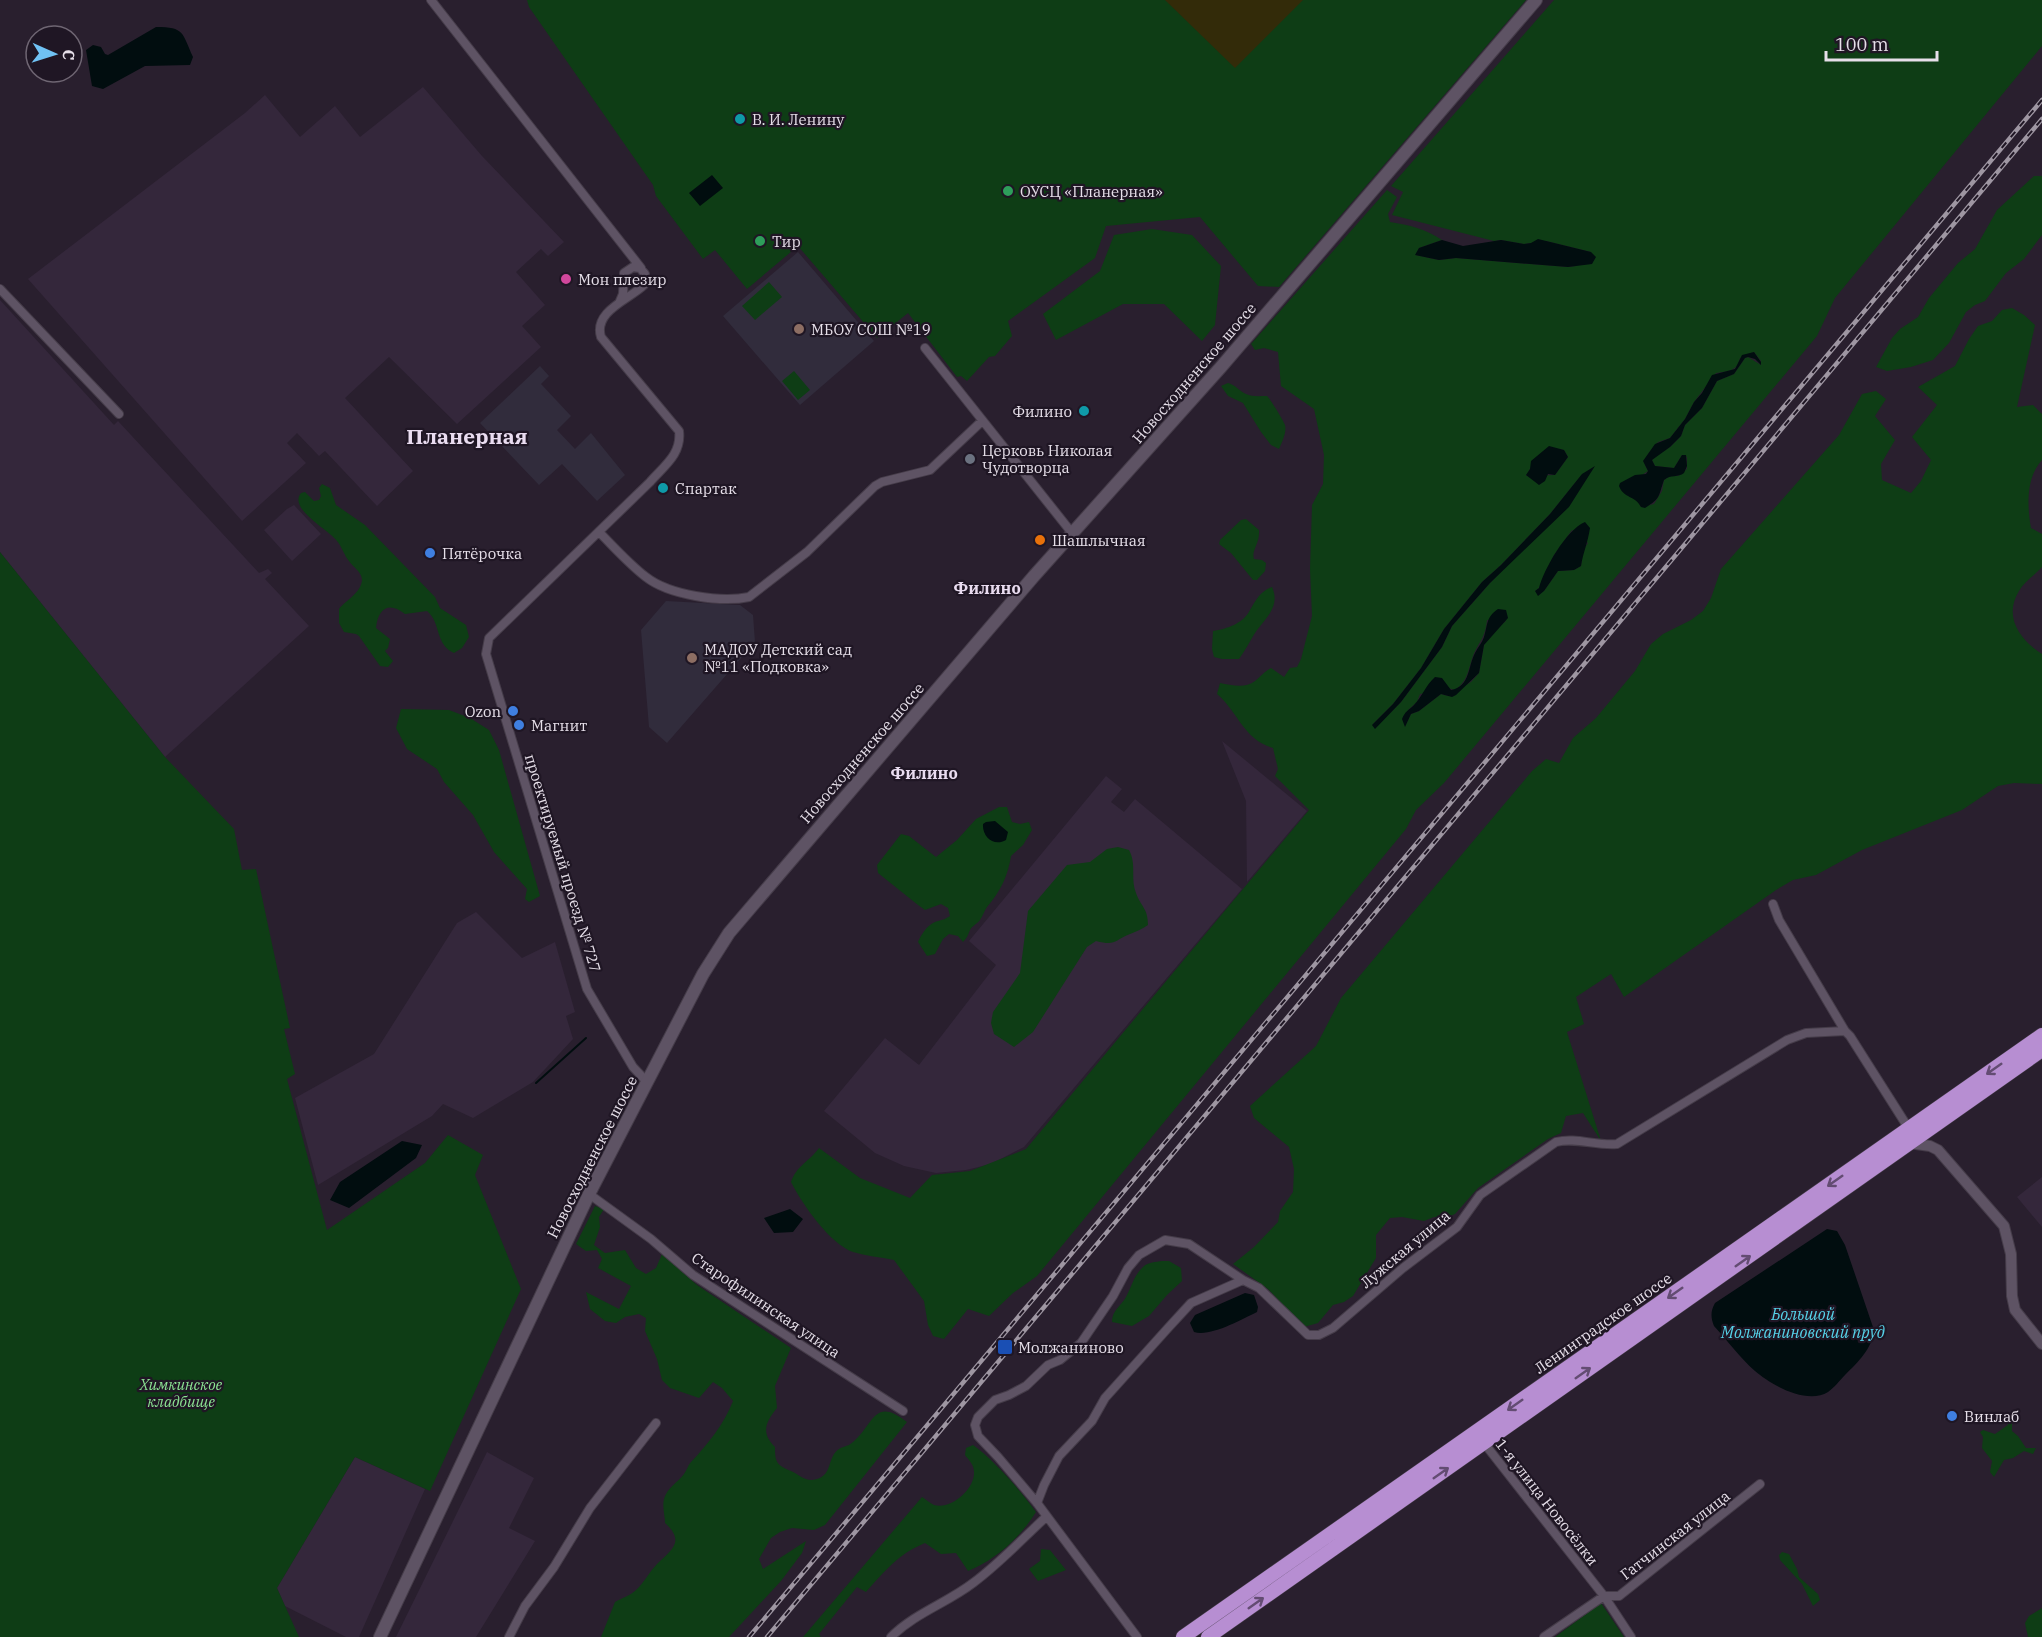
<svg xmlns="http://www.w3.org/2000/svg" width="2042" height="1637" viewBox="0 0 2042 1637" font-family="'IBM Plex Serif',serif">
<rect width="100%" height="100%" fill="#291f2e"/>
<!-- built -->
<path fill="#34273b" d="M423 87 482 156 564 242 548 256 541 249 516 272 545 305 522 326 541 347 457 424 389 357 345 398 413 471 377 506 325 451 319 456 297 433 287 443 306 463 242 521 28 279 245 113 265 95 300 137 335 106 360 137Z
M0 300 114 425 118 421 259 573 268 569 272 573 265 579 309 626 165 757 0 552Z
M294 505 321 534 292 561 264 530 287 509Z
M1222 741 1307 811 1247 882 1246 801Z
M1106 776 1122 789 1111 802 1124 812 1135 799 1242 889 1024 1147 991 1164 966 1170 936 1173 904 1166 875 1153 824 1111 885 1038 919 1065 996 965 969 941Z
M476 912 522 958 555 942 575 1012 566 1016 573 1039 533 1082 473 1118 443 1104 432 1116 318 1185 295 1098 374 1054 457 923Z
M2042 1177V1227L2017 1197Z
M487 1452 534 1478 509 1528 535 1541 476 1637H396Z
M355 1457 425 1489 359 1637H346L285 1606 277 1588Z"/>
<!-- education -->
<path fill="#312c3c" d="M798 252 874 341 800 405 723 316Z
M540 366 549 376 541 384 571 416 557 430 575 449 591 433 625 475 597 501 562 464 539 485 480 423Z
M666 601 740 605 753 615 755 642 667 743 649 727 641 630Z"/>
<!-- green -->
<path fill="#0e3d15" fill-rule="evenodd" d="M527 0H1526L1279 287 1258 286 1200 217 1106 226 1095 258 1008 321 1012 336 995 356 989 357 967 381 961 376 957 377 908 313 877 338 798 246 747 289 715 250 703 259 656 196 653 185 529 7Z
M1554 0H2042V46L1835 298 1817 336 1444 783 1416 810 1406 829 1037 1276 1013 1293 989 1316 968 1309 944 1339 933 1336 928 1325 924 1301 894 1260C880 1257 866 1256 853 1252 830 1244 802 1204 791 1182 797 1165 808 1163 819 1148L860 1178 910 1198 932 1175 970 1171 1026 1149 1309 810 1275 776 1278 769 1273 748C1243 739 1239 713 1217 694L1220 683C1231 685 1245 689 1255 681 1261 676 1264 672 1271 668L1284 677 1290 668 1297 667 1301 659 1312 616 1310 569 1312 505 1323 484 1324 455 1314 409 1281 386 1278 352 1264 348 1255 350 1251 344 1387 190 1397 197 1388 214 1390 222C1409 225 1426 229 1442 240L1419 248 1416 255 1439 260 1456 258 1568 267 1576 266 1591 252 1546 241 1524 244 1501 240 1494 241 1392 215 1403 192 1391 186ZM1754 352 1761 361V365L1748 357 1745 358 1734 374 1717 381 1702 408 1685 425 1681 436 1670 447 1654 457 1652 460 1655 466 1674 468 1682 455 1687 457V469L1678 476H1670L1664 480 1662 491 1654 504 1641 507 1637 499 1642 475 1648 471 1645 465 1648 454 1658 442 1670 438 1685 419 1694 402 1716 373C1728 371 1737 372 1740 358ZM1556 449 1564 450 1568 457 1555 475 1526 476 1530 469ZM1582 474 1527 545 1490 583 1452 626 1442 647 1401 702 1375 728 1373 724 1393 704 1421 668 1444 629 1482 582 1501 565 1550 514ZM1572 530 1588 543 1583 550 1581 566 1574 570 1558 571 1544 591H1535L1539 588 1554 555ZM1487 620 1506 621 1496 629 1484 645 1479 673 1471 682 1448 696 1441 694 1419 711 1411 714 1405 726 1408 710 1417 702 1420 694 1448 688 1455 690C1468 681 1468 670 1473 656 1479 641 1485 639 1487 620Z
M2034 176H2042V235L2024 259 2006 273 1985 301 1975 305 1966 312 1949 343 1933 360 1911 367 1887 371 1876 367 1892 338 1900 329 1918 317 1929 298 1958 263 1975 249 1997 210Z
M1152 229 1192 235 1221 266 1215 325 1202 341 1164 304H1123L1056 340 1043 314 1100 271 1114 235Z
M769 282 782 297 755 320 742 306Z
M2012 308 2024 315 2035 325 2017 407 2033 405 2042 414V460C2026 477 2027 506 2031 528L2042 534V567C2035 575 2024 582 2019 591 2003 617 2020 640 2042 654V784L2014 783 1998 786 1962 810 1862 850 1816 875 1793 880 1776 890 1624 997 1611 974 1576 997 1584 1024 1567 1032 1601 1141 1583 1113 1566 1116 1561 1133 1548 1139 1478 1188 1455 1214 1445 1218 1434 1217 1424 1221 1402 1217 1390 1218 1376 1235V1258L1353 1296 1344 1302 1333 1305 1318 1323 1304 1327 1268 1289 1233 1264 1254 1247 1278 1222 1280 1211 1293 1192 1294 1169 1289 1147 1254 1118 1250 1106 1316 1046 1341 998 1532 771 1546 759 1559 763 1573 738 1596 718 1635 671 1651 644 1663 634 1691 620 1703 611 1711 598 1721 569 1839 435 1862 394 1876 391 1886 399 1875 416 1895 440 1881 464 1882 480 1911 493 1921 481 1931 460 1912 437 1937 405 1918 387 1955 366 1969 339 1978 326 1992 321 2002 310Z
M794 371 810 390 798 400 782 381Z
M1228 383C1236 385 1239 391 1246 394 1252 397 1260 396 1267 396 1271 400 1283 420 1285 425 1287 432 1282 442 1279 449L1271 445 1261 432 1243 403 1228 396 1221 386Z
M322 484 330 488 336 505 365 525 435 597 440 608 466 625 469 637 462 648 454 653C435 645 441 622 427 611L405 614C389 601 378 608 376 628L390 639 388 648 385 651 393 661 388 667 380 666 359 636 356 634 344 632 339 623V609C346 600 361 593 362 580 362 572 353 567 349 561 344 555 342 547 337 541 328 529 288 509 301 493L305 492 314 501 319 500 321 496 319 488Z
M1246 519 1259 530C1260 544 1251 550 1254 559L1262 560 1266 563 1265 571 1257 580H1253L1231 553 1219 544 1220 540 1241 520Z
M0 552 165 757 234 829 242 870 256 869 290 1028 284 1029 295 1074 287 1079 327 1230 425 1163 448 1135 483 1155 475 1175 521 1289 430 1491 355 1457 277 1588 299 1637H0Z
M1272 587C1282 609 1261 621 1252 638 1248 645 1244 652 1239 659H1222L1214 657 1212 649 1213 631C1227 629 1244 623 1250 610 1256 600 1260 591 1272 587Z
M401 709 449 710 470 718 489 730 499 750 540 896 529 902 525 899 527 889 494 852 473 815 444 782 437 769 407 749 396 728Z
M999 807H1007L1012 822 1020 824 1029 822 1032 830 1023 845 1011 856C1008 876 1000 892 987 907 984 911 983 916 980 920 977 924 972 926 970 930 968 935 967 938 963 942L958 936 949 934 943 939 935 954 927 956 918 942C921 935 927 925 935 922 941 920 944 920 950 916L948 908 941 904 925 910 918 905 878 873 877 865 901 834 909 836 936 857 957 840 976 819Z
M1118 847 1129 850C1137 865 1130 878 1136 893 1141 907 1148 908 1148 925 1142 929 1137 931 1130 934 1113 941 1116 946 1096 941L1087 947 1033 1032 1014 1047 994 1034 991 1023 993 1012 1020 973 1028 911 1067 865 1090 862 1107 849Z
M595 1206 604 1209 599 1217 600 1227 594 1245 605 1253 625 1250 636 1268 646 1274 656 1268 662 1254 697 1285 791 1348 775 1386 777 1408C765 1423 761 1433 775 1447 775 1463 777 1465 791 1471 800 1475 806 1483 817 1479 830 1475 828 1464 834 1454 840 1445 847 1448 853 1442 874 1424 874 1396 907 1422L825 1525 814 1530 792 1528 780 1532 771 1538 759 1559 763 1569 806 1541 802 1553 781 1581 729 1637H601L615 1602C622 1598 631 1595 636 1590 644 1583 649 1572 657 1564 671 1550 686 1542 665 1523 665 1516 662 1506 664 1499 666 1489 678 1482 684 1474 687 1470 688 1465 691 1462 708 1444 724 1424 733 1401L722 1388 713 1382 699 1398 670 1388 662 1380 657 1359 645 1331 646 1318 639 1314 625 1317 616 1323 605 1321 590 1309 586 1292 619 1309 631 1286 598 1268 602 1259 597 1250 586 1251 576 1244Z
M1162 1261H1169L1181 1268 1182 1281 1167 1295 1149 1316 1132 1326 1112 1322C1112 1310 1121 1306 1126 1297 1132 1286 1134 1275 1143 1267 1148 1262 1156 1262 1162 1261Z
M2011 1413 2015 1418 2012 1424V1431L2018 1436 2026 1448H2036L2033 1454 2024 1451 2013 1458 2004 1460 1994 1477 1990 1472 1992 1461 1982 1448 1983 1437 1980 1432 1983 1430 1995 1434 2008 1425 2007 1414Z
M973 1445C995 1461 1020 1490 1036 1512 1021 1537 995 1560 968 1571L956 1553 941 1554 925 1543C898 1554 885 1571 866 1592L857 1587 819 1634 821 1637H803L922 1497C925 1499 930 1503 934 1505 951 1510 975 1489 974 1472 974 1465 969 1460 965 1455L966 1448Z
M1041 1549 1050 1550 1066 1570 1038 1581 1029 1569 1040 1561Z
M1782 1552 1789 1554 1797 1569 1799 1577 1818 1594 1820 1600 1813 1606 1802 1584 1780 1560 1779 1555Z
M1601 1603 1624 1637H1555Z
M2042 1608V1637H2028L2025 1623 2029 1616Z"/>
<!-- sand -->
<path fill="#332b09" d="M1165 0H1303L1235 68Z"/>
<!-- water -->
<path fill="#010d0f" d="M156 27C185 27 182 33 193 57L190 65 145 66 103 89 92 86 86 50 93 45 101 47 105 54 108 55Z
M712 175 723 188 700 206 689 193Z
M1538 239 1591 252 1596 257 1592 264 1568 267 1456 258 1439 260 1415 255 1419 248 1442 240 1463 246 1501 240 1524 244 1531 243Z
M1754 352 1761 362V365L1755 359 1748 357 1745 358 1734 374 1717 381 1702 408 1685 425 1681 436 1670 447 1652 460 1655 466 1674 468 1682 455H1686L1687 466 1684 473C1678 478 1671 474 1664 480 1658 497 1661 498 1645 508L1641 507C1635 495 1624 499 1619 486L1620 483 1635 475 1646 474 1648 471 1643 461 1655 444 1670 438 1685 419 1694 402 1702 393 1712 375 1735 369 1742 355Z
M1549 446 1564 450 1568 457 1555 475 1548 474 1545 481 1539 485 1526 475 1530 469 1531 461Z
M1595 466 1569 507 1490 583 1452 626 1442 647 1401 702 1375 729 1372 725 1393 704 1421 668 1444 629 1482 582 1501 565 1550 514 1582 474Z
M1585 522 1590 528C1588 542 1583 553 1581 566L1574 570 1558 571 1544 591 1538 596 1535 591 1539 588C1544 569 1566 530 1585 522Z
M1498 609 1506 610 1508 618 1484 645 1479 673 1456 695 1452 697 1441 694 1419 711 1411 714 1405 727 1402 719C1405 711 1409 710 1414 705 1422 697 1425 686 1435 677L1442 678 1451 690C1470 687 1468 666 1475 653 1478 647 1482 643 1484 637 1488 624 1486 617 1498 609Z
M995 821 1008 832 1006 840C994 847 982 837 983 824L986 822Z
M402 1141 422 1145 416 1158 349 1208 330 1200 340 1182Z
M790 1209 803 1219 793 1232 774 1233 764 1218Z
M1827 1229 1837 1231 1845 1245 1874 1330C1872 1349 1858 1362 1845 1375 1840 1380 1834 1388 1828 1392 1807 1405 1771 1385 1755 1371 1740 1358 1728 1341 1714 1326 1711 1318 1710 1312 1715 1303Z
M1245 1293 1254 1295 1258 1307 1257 1312C1240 1320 1211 1337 1194 1332L1190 1323 1195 1315Z"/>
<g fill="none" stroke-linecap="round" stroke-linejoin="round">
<!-- stream -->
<path stroke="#010d0f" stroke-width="2" d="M536 1083 586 1038"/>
<!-- minor casing -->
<g stroke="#453c49" stroke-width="10">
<path id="minor" d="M431 0 641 268
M0 289 119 414
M620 301 623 294 624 273 633 267 640 268 645 274 644 285C630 299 593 311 601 337L679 431C682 454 664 466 650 482L489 638 486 654 587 989 633 1067 648 1083
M925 348 1072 533
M599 532C614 547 629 564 646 577 669 595 721 603 749 597L807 552 875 486 882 482 930 470 982 421
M1773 904 1779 920 1845 1031 1850 1036 1909 1129
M589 1194 651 1239 693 1275 903 1411
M1484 1443 1604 1596 1631 1637
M1037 1503 1044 1485 1059 1456 1092 1421 1105 1398 1168 1328 1191 1303 1243 1280 1259 1288 1308 1335H1319L1333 1328 1403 1268 1457 1227 1480 1195 1556 1142C1576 1137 1596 1146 1617 1144L1787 1040 1806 1033 1845 1031
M509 1637 525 1606 554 1567 590 1508 656 1423
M891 1637C915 1613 947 1603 973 1583 1000 1563 1022 1539 1046 1517
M1137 1637 1037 1503 998 1457 978 1436 975 1425 978 1417 995 1400 1009 1395 1026 1386 1048 1365 1060 1360 1081 1343 1113 1296 1128 1268 1139 1255 1165 1240 1189 1244 1243 1280
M1544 1637 1604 1596H1619L1760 1484"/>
</g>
<!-- tertiary casing -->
<g stroke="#453c49" stroke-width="12">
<path id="tertiary" d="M1909 1143 1930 1146 1938 1150 2004 1226 2011 1254 2012 1296 2015 1310 2042 1344"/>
</g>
<!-- secondary casing -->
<g stroke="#453c49" stroke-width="14">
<path id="secondary" d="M380 1637 589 1194 703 974 729 933 1034 576 1221 367 1536 0"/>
</g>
<!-- trunk casing -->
<g stroke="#453c49" stroke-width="15">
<path id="trunk" d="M1183 1637 2042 1035
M1208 1637 2042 1050"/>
</g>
<!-- minor -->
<use href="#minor" stroke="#5e5364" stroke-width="8"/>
<!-- tertiary -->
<use href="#tertiary" stroke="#5e5364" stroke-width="10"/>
<!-- secondary -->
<use href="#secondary" stroke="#5e5364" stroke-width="12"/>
<!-- trunk -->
<use href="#trunk" stroke="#b78ed2" stroke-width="14"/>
<!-- rail casing -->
<g stroke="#9e96a2" stroke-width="4.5">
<path id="rail" d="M749 1637 2042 100
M767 1637 2042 119"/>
</g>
<!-- rail -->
<use href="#rail" stroke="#1f1624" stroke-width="2" stroke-dasharray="7" stroke-linecap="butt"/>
</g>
<!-- one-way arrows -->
<defs><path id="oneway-shaft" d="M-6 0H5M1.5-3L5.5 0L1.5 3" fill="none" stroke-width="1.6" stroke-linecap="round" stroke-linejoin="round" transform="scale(1.5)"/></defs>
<g stroke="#634c72">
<use href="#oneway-shaft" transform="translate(1994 1069) rotate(145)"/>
<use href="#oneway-shaft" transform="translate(1835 1181) rotate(145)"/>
<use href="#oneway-shaft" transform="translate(1743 1261) rotate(-35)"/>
<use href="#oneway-shaft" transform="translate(1675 1293) rotate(145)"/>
<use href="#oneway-shaft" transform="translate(1583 1373) rotate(-35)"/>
<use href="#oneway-shaft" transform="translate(1515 1405) rotate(145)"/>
<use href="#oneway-shaft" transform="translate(1441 1473) rotate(-35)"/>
<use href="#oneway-shaft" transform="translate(1256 1603) rotate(-35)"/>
</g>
<!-- markers -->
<g fill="#0f9aa8" stroke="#1f1624" stroke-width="2">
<circle cx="740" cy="119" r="6"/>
<circle cx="1084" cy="411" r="6"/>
<circle cx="663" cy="488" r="6"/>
</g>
<g fill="#2e9e5b" stroke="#1f1624" stroke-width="2">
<circle cx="1008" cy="191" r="6"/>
<circle cx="760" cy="241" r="6"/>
</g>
<circle fill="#d1479c" stroke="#1f1624" stroke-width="2" cx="566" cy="279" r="6"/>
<g fill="#8d6e63" stroke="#1f1624" stroke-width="2">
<circle cx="799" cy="329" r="6"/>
<circle cx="692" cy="658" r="6"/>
</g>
<circle fill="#6b7280" stroke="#1f1624" stroke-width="2" cx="970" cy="459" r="6"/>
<circle fill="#e8710a" stroke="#1f1624" stroke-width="2" cx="1040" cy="540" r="6"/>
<g fill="#3f7fe0" stroke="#1f1624" stroke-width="2">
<circle cx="430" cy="553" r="6"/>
<circle cx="513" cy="711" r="6"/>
<circle cx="519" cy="725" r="6"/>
<circle cx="1952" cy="1416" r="6"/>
</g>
<rect fill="#1a4fb4" stroke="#1f1624" stroke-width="2" x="997" y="1339" width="16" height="16" rx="3"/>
<g text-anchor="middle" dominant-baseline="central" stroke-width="4.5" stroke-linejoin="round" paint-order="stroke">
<!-- poi labels -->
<g font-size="15" fill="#e6dfe9" stroke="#1f1624" text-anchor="start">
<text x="752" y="119">В. И. Ленину</text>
<text x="1020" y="191">ОУСЦ «Планерная»</text>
<text x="772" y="241">Тир</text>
<text x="578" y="279">Мон плезир</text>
<text x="811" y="329">МБОУ СОШ №19</text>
<text x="1072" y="411" text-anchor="end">Филино</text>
<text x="982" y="450">Церковь Николая<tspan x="982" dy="17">Чудотворца</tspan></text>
<text x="675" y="488">Спартак</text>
<text x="1052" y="540">Шашлычная</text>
<text x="442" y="553">Пятёрочка</text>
<text x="704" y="649">МАДОУ Детский сад<tspan x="704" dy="17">№11 «Подковка»</tspan></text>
<text x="501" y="711" text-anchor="end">Ozon</text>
<text x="531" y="725">Магнит</text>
<text x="1018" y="1347">Молжаниново</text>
<text x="1964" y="1416">Винлаб</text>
</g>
<!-- street labels -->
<g font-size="15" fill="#e6dfe9" stroke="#1f1624">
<text transform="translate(1194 373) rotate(-49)">Новосходненское шоссе</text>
<text transform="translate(862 753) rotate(-49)">Новосходненское шоссе</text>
<text transform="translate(563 863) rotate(73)">проектируемый проезд № 727</text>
<text transform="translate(592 1157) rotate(-63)">Новосходненское шоссе</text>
<text transform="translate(1405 1249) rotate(-40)">Лужская улица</text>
<text transform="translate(766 1305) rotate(34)">Старофилинская улица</text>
<text transform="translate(1603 1323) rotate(-35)">Ленинградское шоссе</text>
<text transform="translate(1547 1502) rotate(52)">1-я улица Новосёлки</text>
<text transform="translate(1675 1535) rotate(-38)">Гатчинская улица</text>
</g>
<!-- park labels -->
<g font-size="15" font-style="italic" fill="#8be392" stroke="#1f1624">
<text x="181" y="1384">Химкинское<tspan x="181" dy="17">кладбище</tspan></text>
</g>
<!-- neighbourhood labels -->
<g font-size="16" font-weight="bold" fill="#e9dcf0" stroke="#1f1624">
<text x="987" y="588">Филино</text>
<text x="924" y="773">Филино</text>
</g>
<!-- water labels -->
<g font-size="16" font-style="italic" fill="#56d2e8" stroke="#1f1624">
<text x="1803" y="1314">Большой<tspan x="1803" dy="18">Молжаниновский пруд</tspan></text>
</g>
<!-- district labels -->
<g font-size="21" font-weight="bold" fill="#e9dcf0" stroke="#1f1624">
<text x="467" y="436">Планерная</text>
</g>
</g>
<!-- north arrow -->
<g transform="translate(54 54) rotate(93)"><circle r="28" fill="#1f1624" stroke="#6f6673" stroke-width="1.5"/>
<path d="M0-4.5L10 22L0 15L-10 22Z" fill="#70c2f4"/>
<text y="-9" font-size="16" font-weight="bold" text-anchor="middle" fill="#e6dfe9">С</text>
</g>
<!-- scale -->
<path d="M1826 51v9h111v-9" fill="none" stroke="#e6dfe9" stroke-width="3"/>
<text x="1835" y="51" font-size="18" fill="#e6dfe9" stroke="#1f1624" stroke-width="4.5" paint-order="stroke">100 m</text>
</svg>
